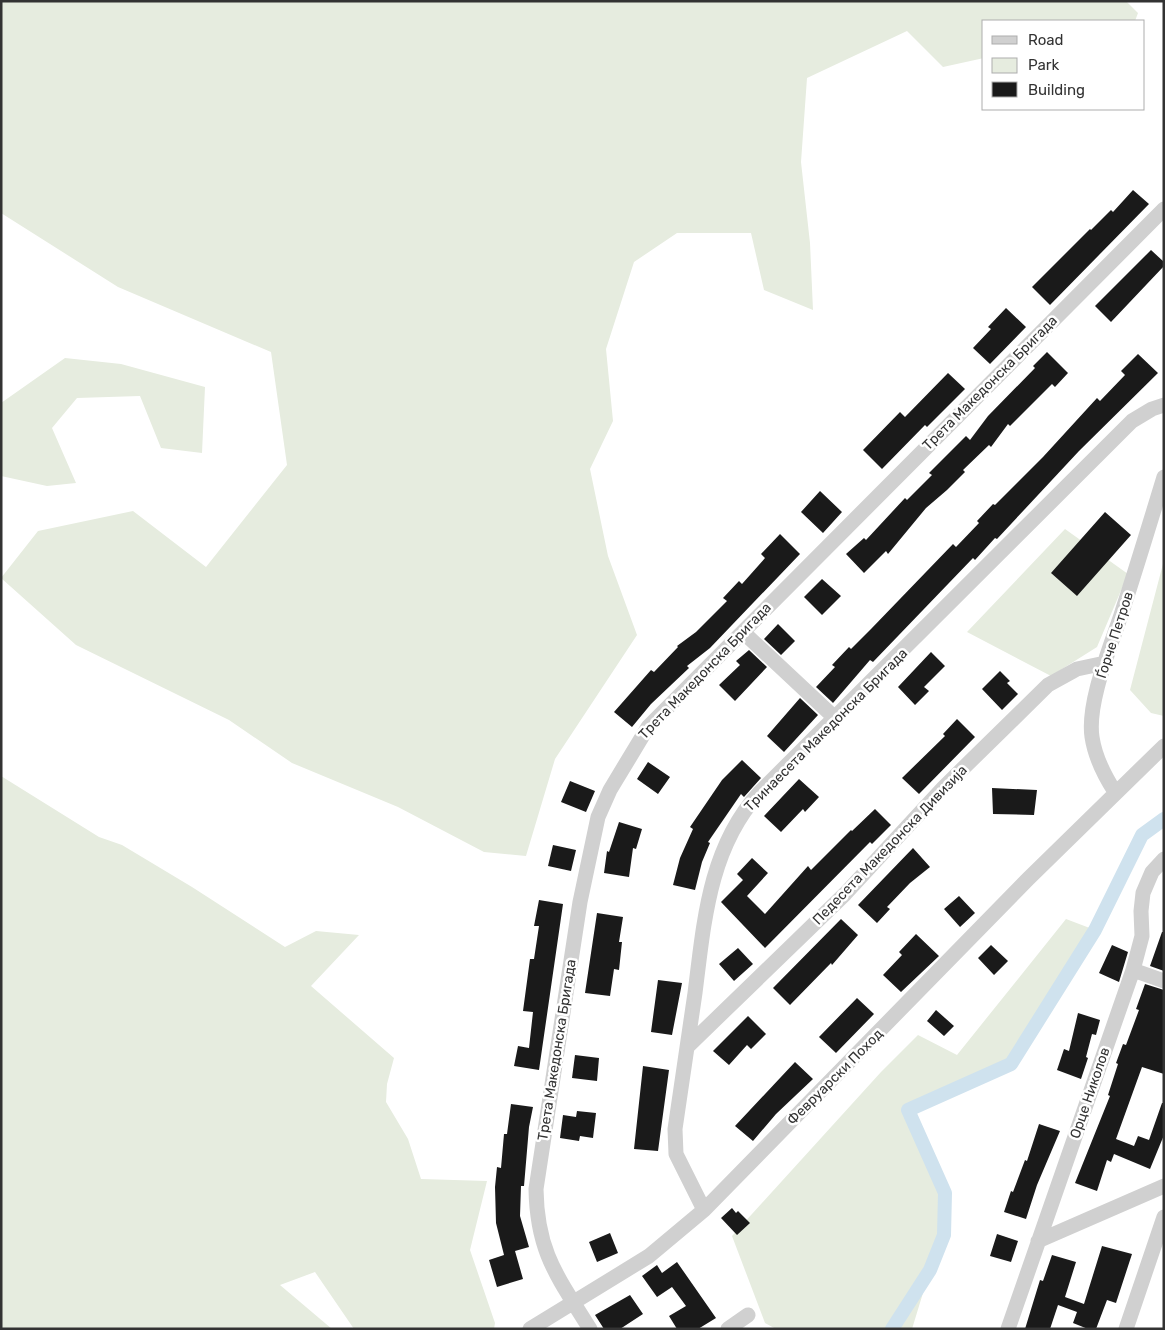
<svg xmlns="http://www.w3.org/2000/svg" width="1165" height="1330" viewBox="0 0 1165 1330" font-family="Rubik,sans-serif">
<rect width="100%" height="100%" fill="#fff"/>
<!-- green -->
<path fill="#e6ecdf" d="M1 1H1126L1138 13 1135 21H984V58L943 67 907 31 807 78 801 162 810 243 813 310 764 290 751 233H677L634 262 606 349 613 421 590 469 608 556 637 635 555 759 526 856 484 852 398 807 292 763 229 720 76 645 1 578 38 531 133 511 206 567 287 465 271 352 118 287 1 213Z
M65 358 121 364 205 387 202 453 161 448 140 396 77 398 52 428 76 483 47 486 1 476V403Z
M1065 529 1128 574 1097 647 1051 676 967 632Z
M1164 560V716L1151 713 1130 690Z
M1 776 99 837 122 845 192 887 285 947 316 931 359 935 311 986 394 1058 387 1084 386 1102 408 1139 421 1179 487 1181 470 1250 495 1323 494 1329H354L315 1272 280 1285 332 1329H1Z
M1066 919 1095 930 1016 1062 908 1110 945 1193 944 1235 930 1270 912 1329H776L765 1323 732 1236 881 1072 918 1035 957 1055Z"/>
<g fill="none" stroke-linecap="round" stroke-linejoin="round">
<!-- canal -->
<path stroke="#cfe2ee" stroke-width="14" d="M892 1329 930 1270 944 1235 945 1193 908 1110 1011 1064 1095 930 1142 835 1164 819"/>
</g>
<!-- building -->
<path fill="#1a1a1a" d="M1133 190 1149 204 1050 305 1032 287 1090 229 1091 230 1111 210 1113 212Z
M1151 250 1164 262V266L1111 322 1095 306Z
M1006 308 1026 327 990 364 973 348 991 329 988 327Z
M1047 352 1068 373 1055 387 1052 384 1010 426 1008 424 991 447 989 445 963 470 965 472 947 490 926 508 888 554 886 551 864 573 846 554 864 538 866 540 905 498 907 500 932 475 929 473 966 436 970 440 988 416 1035 368 1033 366Z
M1138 354 1158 373 1079 451 997 539 995 538 975 560 973 558 873 662 870 660 833 703 831 701 816 687 835 667 832 665 849 647 851 649 871 629 953 544 956 547 979 523 977 521 993 504 995 505 1043 457 1097 398 1100 401 1125 375 1121 371Z
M948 373 965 389 927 427 925 425 882 469 863 450 900 412 905 417Z
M820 491 842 512 823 533 801 512Z
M1105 512 1131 535 1077 596 1051 573Z
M780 534 800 554 710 648 687 666 689 668 651 704 632 727 614 712 651 670 654 672 678 647 677 646 696 632 727 601 723 598 739 581 742 584 765 558 761 554Z
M822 579 841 596 822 615 804 597Z
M778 624 795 641 781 655 764 639Z
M749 650 767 667 735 701 719 685 740 665 736 661Z
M931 652 945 666 924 687 929 691 915 705 898 687Z
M1000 671 1010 681 1007 683 1018 694 1002 710 982 689Z
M800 698 818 715 784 752 767 736Z
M957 719 975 737 919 794 902 778 945 736 943 734Z
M742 760 761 778 744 797 741 794 708 842 710 843 702 862 695 890 673 885 680 858 693 829 690 827 722 780Z
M648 762 670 777 658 794 637 779Z
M799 779 819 797 805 812 803 809 781 832 764 816Z
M570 781 595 791 586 812 561 802Z
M992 788 1037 790 1034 815 993 814Z
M875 809 891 825 872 844 870 842 765 948 721 902 743 880 737 874 752 858 768 873 747 896 765 914 808 866 811 870 851 830 852 831Z
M619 822 642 829 636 849 633 848 629 877 604 873 607 851 609 852Z
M553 845 576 850 571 871 548 866Z
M913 848 930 867 910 883 887 907 890 909 877 923 858 905Z
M959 896 975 913 960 927 944 909Z
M539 900 563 904 539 1070 514 1066 518 1046 529 1048 533 1012 523 1011 530 959H534L539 926H534Z
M597 913 623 917 619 942H622L619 970 614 969 610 996 585 993Z
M841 919 858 935 832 965 831 963 790 1005 773 988Z
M1162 932H1164V971L1150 966Z
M916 934 939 956 901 992 883 975 902 955 899 952Z
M991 945 1008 961 994 975 978 958Z
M1112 945 1128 952 1119 982 1099 973Z
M738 948 753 964 734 981 719 964Z
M658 980 682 983 672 1035 651 1032Z
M1145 984 1164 990V1074L1142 1067 1116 1139 1134 1146 1138 1136 1149 1140 1162 1103H1164V1135L1150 1169 1114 1154 1111 1162 1107 1160 1097 1191 1075 1183 1110 1096 1108 1095 1118 1064 1116 1063 1123 1044 1126 1045 1139 1010 1136 1009Z
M857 998 874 1014 836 1053 819 1037Z
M936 1010 954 1026 944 1036 927 1021Z
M1078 1013 1100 1020 1096 1035 1092 1034 1086 1057 1088 1058 1081 1079 1057 1070 1064 1049 1069 1051Z
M748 1016 766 1034 751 1049 747 1045 729 1065 713 1051Z
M575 1055 599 1058 597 1081 572 1078Z
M795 1062 813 1079 776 1114 753 1141 735 1126Z
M643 1066 669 1070 658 1151 634 1149Z
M511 1104 533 1107 529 1127 524 1186H521L520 1216 529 1247 515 1251 523 1279 497 1287 489 1260 504 1255 496 1223 495 1187 497 1167 501 1168 504 1134H507Z
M577 1111 596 1113 593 1138 580 1136 579 1141 560 1138 563 1115 576 1117Z
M1039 1124 1060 1131 1037 1185 1026 1219 1004 1212 1011 1191 1013 1192 1025 1160 1027 1161Z
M732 1208 736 1213 738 1211 750 1223 737 1235 721 1218Z
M610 1233 618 1253 597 1262 589 1242Z
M997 1234 1018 1241 1011 1262 990 1256Z
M1102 1246 1132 1254 1116 1303 1107 1300 1096 1329H1088L1073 1323 1077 1312 1058 1305 1050 1329H1025L1040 1280 1043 1281 1052 1255 1076 1262 1065 1297 1084 1304Z
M677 1262 716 1318 698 1329H677L669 1316 686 1306 672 1287 657 1297 642 1276 657 1265 662 1273Z
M630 1295 643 1314 620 1329H604L595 1315Z"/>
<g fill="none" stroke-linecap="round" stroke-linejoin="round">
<!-- minor -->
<path stroke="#d0d0d0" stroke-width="15" d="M743 632 836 719
M1115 792C1104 775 1095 757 1092 737 1087 703 1110 648 1121 615 1136 569 1150 523 1164 477
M1133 970 1164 981
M687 1047 845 894 943 788 1048 685 1077 669 1105 663
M704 1210 676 1154 675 1129C682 1084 688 1038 695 993 704 922 709 848 759 793L1132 421 1152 409 1164 405
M1038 1241 1164 1186
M530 1329 649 1256 704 1210 1028 879 1164 746
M590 1329C558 1277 537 1253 536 1189L580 902 598 817 610 790 648 727 1164 209
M728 1329 748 1315
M1008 1329 1133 970 1142 936 1141 911 1143 893 1152 872 1164 859
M1126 1329 1164 1217"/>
</g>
<g text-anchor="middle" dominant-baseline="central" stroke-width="5" stroke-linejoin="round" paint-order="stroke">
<!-- street labels -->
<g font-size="14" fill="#333" stroke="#fff">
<text transform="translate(990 383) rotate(-45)">Трета Македонска Бригада</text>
<text transform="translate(1115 635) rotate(-72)">Ѓорче Петров</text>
<text transform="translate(705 671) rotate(-46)">Трета Македонска Бригада</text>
<text transform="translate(826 730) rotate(-45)">Тринаесета Македонска Бригада</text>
<text transform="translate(890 845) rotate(-46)">Педесета Македонска Дивизија</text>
<text transform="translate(557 1050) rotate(-81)">Трета Македонска Бригада</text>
<text transform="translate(835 1077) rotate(-45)">Февруарски Поход</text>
<text transform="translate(1090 1093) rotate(-71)">Орце Николов</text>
</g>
</g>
<!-- border -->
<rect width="1165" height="1330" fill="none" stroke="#333333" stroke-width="5"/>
<!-- legend -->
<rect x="982" y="20" width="162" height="90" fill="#ffffff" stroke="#adadad"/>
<rect x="992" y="36" width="25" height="8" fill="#d0d0d0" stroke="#adadad"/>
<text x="1028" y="45" font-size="15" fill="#333333">Road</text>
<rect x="992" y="58" width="25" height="15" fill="#e6ecdf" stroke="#adadad"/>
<text x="1028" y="70" font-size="15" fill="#333333">Park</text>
<rect x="992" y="82" width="25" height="15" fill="#1a1a1a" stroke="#adadad"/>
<text x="1028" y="95" font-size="15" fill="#333333">Building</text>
</svg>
